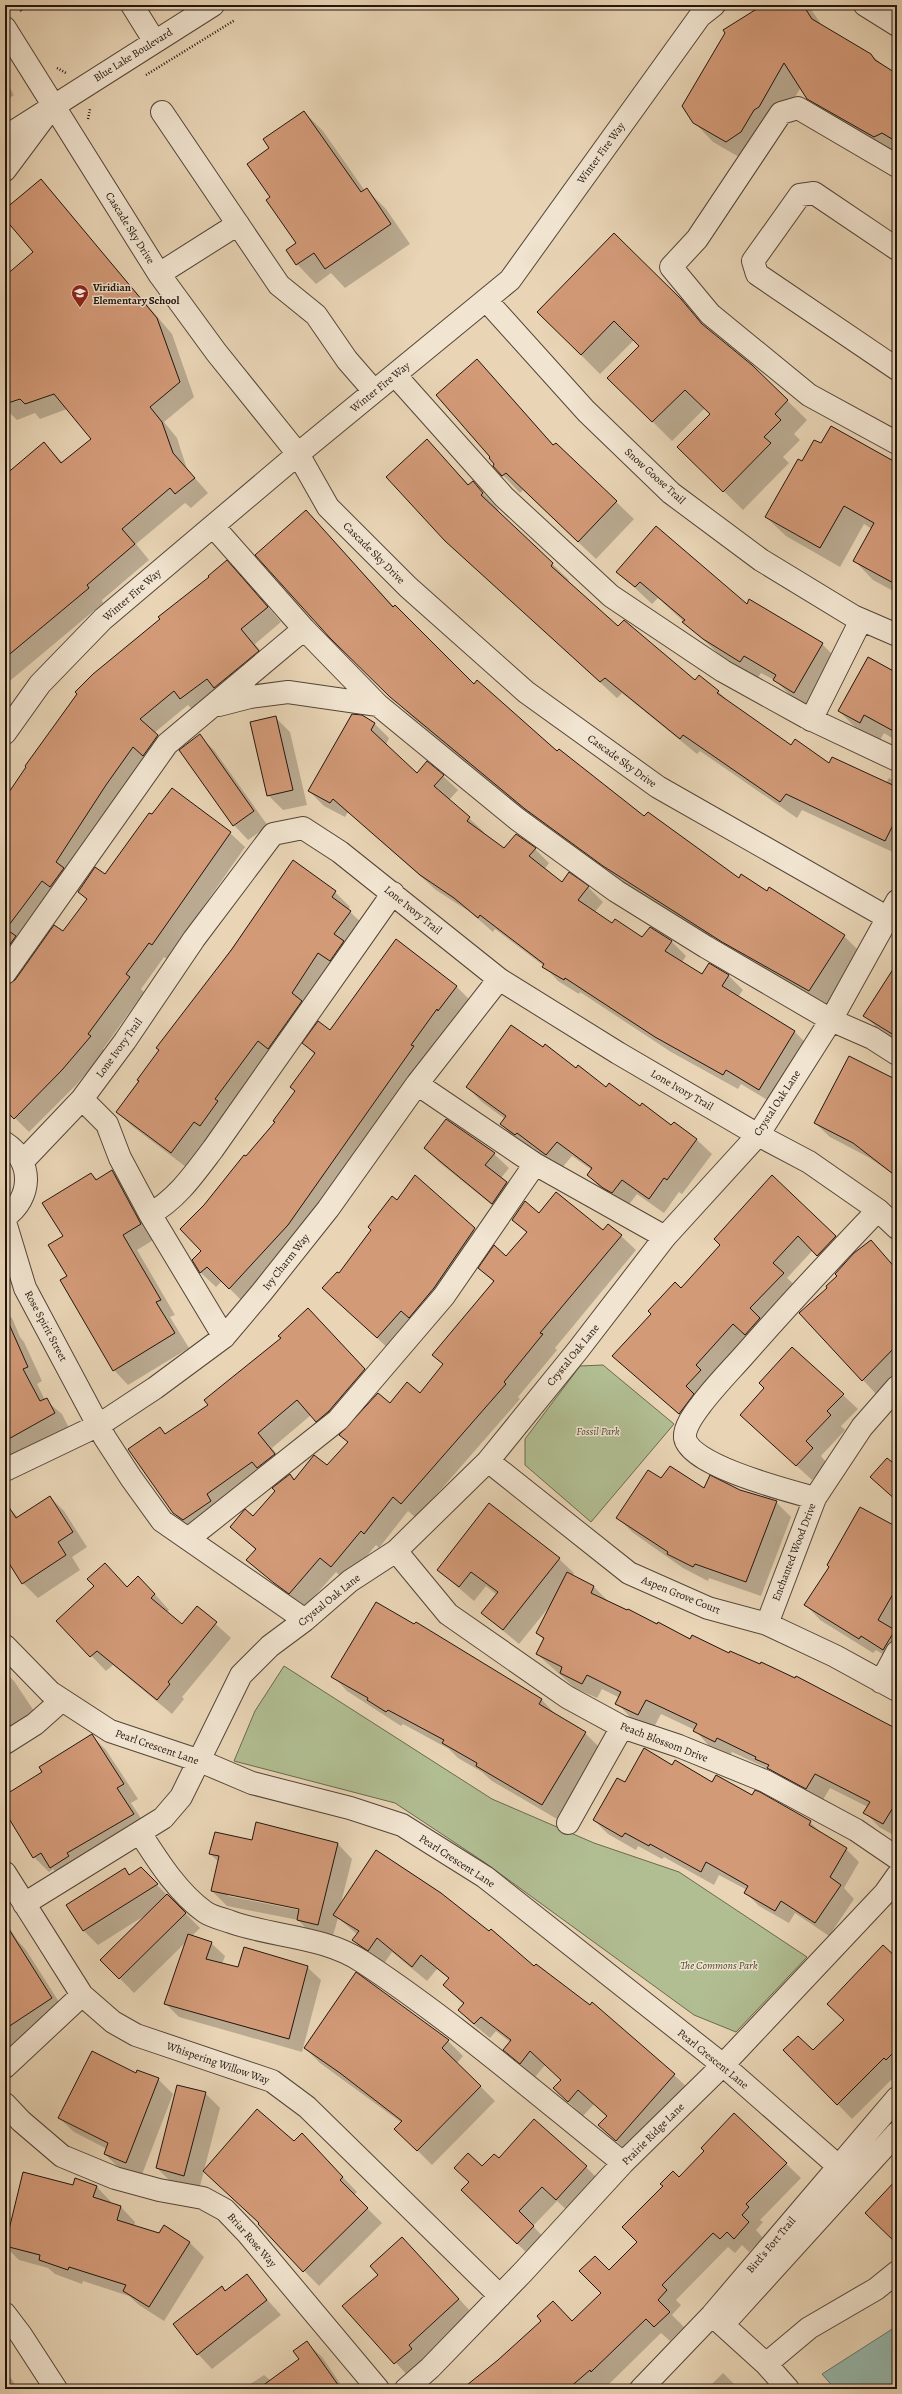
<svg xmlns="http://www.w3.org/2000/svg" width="902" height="2394" viewBox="0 0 902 2394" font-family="Alegreya,serif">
<rect width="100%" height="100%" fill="#e9d5b6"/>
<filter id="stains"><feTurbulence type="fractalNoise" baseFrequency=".005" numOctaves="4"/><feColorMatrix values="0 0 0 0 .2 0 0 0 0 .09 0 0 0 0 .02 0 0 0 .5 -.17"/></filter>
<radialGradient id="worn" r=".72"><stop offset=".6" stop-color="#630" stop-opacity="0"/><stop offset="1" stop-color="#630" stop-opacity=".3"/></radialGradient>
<!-- green -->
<path fill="#b1be92" stroke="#6a6a50" d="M603 1365 674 1424 591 1522 525 1465V1439L580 1366Z
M284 1666 492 1799 594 1843 679 1872 807 1957 736 2032 694 2015 484 1862 395 1803 234 1761 255 1711Z"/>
<!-- water -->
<path fill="#97b9ae" stroke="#68776e" d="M897 2326V2389H835L822 2374Z"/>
<!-- shadow -->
<path fill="#0003" fill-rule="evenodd" d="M765 5H808L823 27 871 55 897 76V154L828 118 808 98 801 87 778 126 746 161 713 142 694 122Z
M5 80 14 95 5 101Z
M304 112 323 131 365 191 366 189 386 209 410 244 345 288 331 273 316 284 297 264 287 251 297 243 271 197 270 148Z
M41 181 172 334 194 397 164 422 177 438 187 469 208 493 191 508 185 503 136 544 149 560 102 600 103 603 5 685V476L44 444 63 463 92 439 67 409 40 419 35 413 17 420 5 408V277L35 252 5 217V211Z
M614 234 711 333 752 366 807 420 794 434 800 440 783 457 789 463 743 510 679 447 711 414 705 408 672 441 609 378 640 346 634 340 600 374 538 312Z
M477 360 554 446 556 444 634 519 596 559 523 490 520 493 494 466Z
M427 441 469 485 473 482 489 499 499 510 497 511 569 580 567 582 618 628 695 681 718 691 732 705 791 746 829 764 886 783 889 778 897 782V854L802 810 797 818 700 751 697 754 622 693 617 698 446 541Z
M822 445 897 464V593L873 580 854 560 872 529 864 524 840 567 786 536 766 517 803 462Z
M306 511 394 607 474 685 557 753 645 818 739 880 768 892 844 936 863 955 829 1010 652 905 545 828 411 716 331 637Z
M618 572 822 644 839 661 811 709 792 697 776 681 761 673 757 679 721 656 658 598 652 604Z
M241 576 281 622 255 644 272 665 195 713 188 705 154 733 171 750 5 980V804Z
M897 674V741L884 733 879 742 858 730 839 711Z
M275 717 290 732 307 805 283 810 268 795Z
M375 724 389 738 386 745 417 774 443 776 458 790 449 800 484 832 483 834 504 850 535 849 549 863 544 870 562 883 588 887 603 902 595 912 612 924 643 939 671 941 686 956 682 962 702 976 728 975 743 990 738 997 795 1032 810 1047 774 1104 741 1084 738 1089 671 1052 580 992 579 994 558 981 544 966 495 929 493 932 470 912 436 890 348 812 345 817 324 806 309 791Z
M200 736 214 750 268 826 248 840 234 825Z
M230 833 245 847 167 959 164 957 141 989 144 992 103 1049 105 1051 76 1085 29 1132 5 1108V993L55 926 64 933 87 900 79 892 105 875Z
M293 862 335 892 350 907 348 910 365 926 186 1167 132 1126 117 1111Z
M396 941 457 987 471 1001 244 1303 222 1281 216 1287 201 1273 193 1260 202 1251 205 1206 276 1122 296 1091 315 1055 304 1043 330 1031Z
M897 967V1041L879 1030 865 1015Z
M576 1069 671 1127 674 1123 697 1140 712 1154 682 1194 679 1192 664 1213 637 1194 627 1207 603 1190 588 1175 592 1170 572 1156 561 1169 532 1147 530 1149 516 1139 501 1124 505 1119 482 1102 467 1087Z
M897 1081V1177L868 1157 830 1137 815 1123Z
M425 1148 494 1154 509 1168 501 1178 521 1197 508 1218 440 1163Z
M112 1171 127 1186 155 1239 137 1250 175 1315 170 1317 189 1348 128 1385 114 1370 68 1276 64 1236 91 1174 98 1180Z
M772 1176 850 1251 832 1269 813 1250 787 1278 798 1288 694 1428 614 1356 681 1289 721 1245Z
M415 1177 489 1244 392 1352 323 1288 339 1275Z
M539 1214 621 1236 636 1250 555 1348 557 1350 518 1397 520 1399 416 1518 408 1511 379 1548 376 1545 346 1581 336 1572 304 1608 248 1560 256 1550 231 1527 253 1518 290 1475 295 1480 328 1467 349 1443 340 1435 391 1404 420 1394 444 1365 433 1355 494 1282 480 1268 507 1257 527 1233 513 1219Z
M871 1242 897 1269V1375L877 1395 863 1380 829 1288Z
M5 1311 12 1318 20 1337 24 1342 42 1381 37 1384 45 1400 62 1414 69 1428 10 1460 5 1456Z
M322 1324 379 1385 331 1436 311 1415 272 1448 289 1469 188 1528 173 1512 160 1428 167 1435 209 1405 282 1339Z
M792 1348 858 1409 841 1426 845 1430 821 1456 827 1463 812 1480 741 1415 765 1388Z
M897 1456V1501L872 1477Z
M661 1480 704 1489 739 1491 776 1502 791 1517 761 1596 709 1578 708 1581 683 1568 632 1532 617 1517Z
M50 1497 64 1511 87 1547 72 1557 80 1570 38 1598 23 1583 5 1555V1509L8 1507 18 1517Z
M897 1528V1627L895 1631 897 1634V1663L876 1650 873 1653 820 1620 806 1605Z
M559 1559 574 1573 572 1576 594 1587 608 1601 897 1732V1837L879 1827 865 1812 868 1807 830 1788 821 1803 766 1768 732 1752 730 1756 709 1746 695 1730 661 1714 653 1729 631 1718 617 1703 620 1698 602 1689 597 1698 575 1688 537 1654 544 1640 537 1633 553 1602 519 1644 482 1613 497 1595 486 1586 474 1601 438 1570Z
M128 1588 153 1592 169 1610 166 1612 182 1625 197 1607 231 1638 182 1697 184 1699 172 1714 113 1665 106 1671 58 1621Z
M417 1623 542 1700 556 1715 585 1733 600 1748 557 1819 492 1781 482 1772 458 1758 449 1749 403 1724 401 1726 347 1691 333 1676Z
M5 1672 14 1681 34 1711 5 1730Z
M91 1735 106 1750 138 1799 131 1803 148 1829 66 1882 53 1869 49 1872 34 1857 5 1811V1791L8 1789 12 1792 44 1773Z
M672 1766 712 1783 753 1797 810 1822 823 1835 846 1849 859 1862 844 1888 854 1899 829 1936 795 1913 789 1923 759 1906 745 1892 747 1890 719 1875 714 1885 664 1857 662 1859 638 1846 636 1850 608 1834 594 1820 625 1783Z
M252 1841 338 1844 352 1859 341 1903 534 1968 674 2075 689 2089 631 2155 599 2125 607 2117 594 2104 583 2116 554 2088 562 2080 545 2065 535 2077 504 2050 510 2042 496 2031 490 2038 474 2025 459 2010 464 2005 444 1985 449 1979 437 1969 427 1981 392 1952 383 1965 368 1955 354 1940 358 1935 338 1918 332 1939 313 1935 298 1920 227 1906 212 1891 219 1862 210 1854ZM228 1894 305 1909 304 1911 228 1896Z
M141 1869 200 1928 192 1936 211 1943 225 1956 222 1964 239 1968 307 1967 321 1980 302 2052 179 2017 166 2004 186 1942 134 1993 102 1960 144 1916 98 1945 83 1930 125 1870 130 1875Z
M5 1921 18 1941 26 1950 66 2013 5 2054Z
M897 1960V2074L852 2119 785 2050 813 2051 845 2020Z
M448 2041 463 2056 457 2063 495 2101 432 2165 396 2129 402 2123 320 2063 305 2048Z
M136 2074 158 2079 173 2094 141 2177 120 2169 105 2154 107 2149 74 2132 59 2118Z
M205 2093 220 2108 199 2190 172 2183 157 2168Z
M734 2114 801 2178 760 2220 763 2222 756 2230 763 2238 749 2252 742 2245 735 2253 728 2247 676 2300 681 2305 672 2315 684 2327 670 2341 661 2333 607 2386 600 2389H472L469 2385 543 2321 572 2322 602 2293 609 2272 639 2242 679 2178 705 2151Z
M302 2134 357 2192 354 2195 382 2223 319 2286 259 2224 294 2142Z
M499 2159 586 2167 601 2182 571 2214 557 2201 533 2226 548 2242 532 2258 477 2205 470 2182 482 2167Z
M24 2173 73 2186 97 2187 111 2202 110 2204 121 2207 135 2222 134 2226 189 2242 204 2257 164 2321 139 2305 129 2296 83 2281 82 2284 55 2274 48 2268 19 2260 5 2246Z
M416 2253 473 2314 410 2378 344 2306Z
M246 2276 281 2315 212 2369 198 2354 221 2287 226 2292Z
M307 2343 322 2357 344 2389H243L264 2375 271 2381 300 2360Z
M5 2369 18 2389H5Z
M723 2373 739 2389H707Z"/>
<!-- building -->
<path fill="#d39a78" stroke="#22150e" d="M763 5H803L812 19 871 54 875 60 894 72 897 76V142L882 133 874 137 807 99 784 63 759 107 754 110 741 132 726 142 693 123 682 106 725 33 723 30Z
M304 111 361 192 367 188 391 224 325 269 314 253 296 265 286 250 296 243 266 200 270 197 247 164 269 148 263 139Z
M41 179 157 318 180 382 150 407 162 422 173 453 195 478 175 494 170 488 122 529 135 544 87 585 89 588 5 658V475L44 442 61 463 91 439 54 394 25 404 20 399 5 404V276L33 252 5 219V209Z
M614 233 681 299 702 324 752 365 788 400 775 414 781 420 764 437 771 443 723 492 677 447 710 414 685 390 652 422 607 378 639 346 614 321 581 355 537 312Z
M477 359 553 445 556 443 617 501 578 542 506 473 502 476 493 466 494 464 489 458 490 457 436 395Z
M831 426 897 463V585L853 561 874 523 844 506 820 548 765 517 798 459 802 461 814 440 821 443Z
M427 439 468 485 473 481 483 493 481 495 553 563 551 566 618 626 624 620 695 680 699 675 719 691 717 693 791 745 795 739 829 763 832 757 897 787V817L885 841 786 794 780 802 683 735 680 739 605 678 600 682 445 541 386 477Z
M306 510 393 607 395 605 474 684 477 680 557 751 559 749 644 816 648 812 739 878 741 874 767 891 769 887 845 935 809 991 722 942 603 866 525 809 390 697 330 638 255 555Z
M656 526 747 604 749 599 823 643 794 693 773 680 776 675 744 656 740 662 703 639 682 622 685 620 640 582 635 587 616 572Z
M227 560 268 607 241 629 259 651 214 688 207 679 180 699 174 691 140 719 158 735 143 756 133 747 106 785 56 862 64 868 50 887 42 881 6 929 16 936 5 951V798L26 767 25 766 77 694 75 692 93 674 160 619 158 617 209 577 208 576Z
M868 657 897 673V733L864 715 860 723 838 711Z
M352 714 362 715 375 723 371 730 417 773 427 761 444 775 434 786 470 817 467 821 504 848 516 834 536 848 529 856 562 882 569 872 589 886 578 900 612 923 615 919 642 937 650 927 672 941 665 951 702 974 709 963 729 975 722 986 795 1031 759 1090 726 1070 723 1075 655 1037 565 978 564 980 542 967 544 964 480 915 478 918 454 898 420 875 333 799 330 803 308 791Z
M276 716 293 790 267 796 250 722Z
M200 734 254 811 233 826 179 750Z
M172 788 231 832 152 945 149 943 126 974 130 977 88 1034 91 1036 62 1070 14 1119 5 1110V985L15 980 54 925 63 931 87 899 78 892 95 867 105 874 149 813 152 814Z
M293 860 336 891 332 897 351 911 334 934 344 941 330 961 318 953 292 993 302 1001 268 1049 258 1041 215 1099 218 1101 200 1126 194 1122 171 1153 116 1112 139 1081 137 1080 159 1050 156 1048 232 949Z
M396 939 457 986 438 1011 437 1009 411 1045 414 1046 288 1225 229 1289 207 1267 200 1273 192 1260 201 1251 180 1229 204 1205 244 1155 246 1156 275 1122 273 1121 295 1091 290 1087 315 1053 302 1043 318 1021 330 1030Z
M897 963V1037L863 1016Z
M511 1025 543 1047 545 1044 576 1068 578 1065 606 1087 609 1083 640 1106 642 1103 671 1125 674 1122 697 1139 667 1180 664 1178 649 1199 622 1180 612 1193 603 1188 587 1175 592 1168 557 1142 546 1155 517 1133 515 1135 500 1124 506 1116 466 1087Z
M849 1056 897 1080V1177L853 1143 814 1123Z
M446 1119 495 1153 485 1165 507 1182 492 1204 424 1148Z
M112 1170 141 1224 123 1235 161 1300 156 1302 175 1333 113 1371 60 1280 67 1276 48 1245 63 1236 42 1203 91 1173 96 1180Z
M415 1175 475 1228 434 1288 409 1318 401 1311 377 1338 322 1288 337 1272 339 1273 371 1230 368 1227 392 1196 397 1200Z
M772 1175 836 1236 817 1256 798 1236 773 1263 784 1273 750 1308 760 1318 745 1335 733 1324 696 1365 701 1370 686 1386 694 1394 679 1414 612 1356 651 1314 648 1311 675 1282 681 1288 720 1245 714 1239Z
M556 1192 603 1230 608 1224 622 1235 540 1333 543 1334 504 1382 506 1384 401 1504 393 1497 364 1534 361 1531 331 1567 320 1558 289 1594 274 1583 246 1560 256 1549 230 1527 245 1509 253 1516 275 1491 272 1488 290 1474 294 1480 314 1455 327 1465 348 1442 339 1435 378 1393 390 1403 407 1382 420 1393 443 1364 432 1355 494 1281 478 1268 494 1245 506 1256 527 1232 512 1220 525 1201 539 1213Z
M871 1240 897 1270V1345L862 1381 799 1313 827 1288 826 1286 837 1276 835 1274 854 1253Z
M308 1308 365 1369 329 1411 316 1422 297 1400 258 1433 275 1454 257 1468 252 1462 207 1494 211 1501 183 1520 173 1513 128 1449 160 1427 165 1434 208 1405 204 1400 281 1338 278 1336Z
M5 1315 28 1367 23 1369 40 1401 47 1398 55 1413 5 1441Z
M792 1347 844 1394 827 1411 831 1415 806 1441 813 1448 796 1466 740 1415 764 1388 759 1383Z
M887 1458 897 1466V1501L870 1477Z
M670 1466 704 1488 710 1475 740 1490 777 1501 746 1582 695 1564 693 1567 667 1554 668 1552 616 1518 648 1470 661 1478Z
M50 1496 73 1532 58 1542 66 1555 22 1584 5 1557V1501L16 1518Z
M489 1503 560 1558 503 1630 481 1613 498 1592 471 1572 459 1587 437 1570Z
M860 1507 897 1527V1587L878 1620 895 1630 883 1650 861 1636 859 1639 804 1605 829 1567 827 1565Z
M105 1563 127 1587 138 1576 155 1594 151 1598 182 1624 197 1606 217 1622 168 1682 170 1684 157 1700 97 1651 90 1657 56 1621 94 1586 87 1579Z
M567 1572 594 1586 591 1593 627 1610 628 1609 657 1624 658 1622 690 1639 692 1635 729 1653 730 1651 760 1664 761 1662 795 1678 796 1676 897 1729V1801L883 1824 863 1813 870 1802 815 1774 806 1789 767 1768 769 1765 755 1759 756 1757 717 1738 715 1742 693 1731 697 1724 646 1700 638 1715 615 1704 621 1692 587 1675 582 1684 560 1673 562 1667 536 1654 544 1638 536 1633Z
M376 1602 414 1624 416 1622 542 1699 539 1704 586 1732 542 1805 476 1766 477 1763 442 1743 444 1740 388 1710 386 1712 367 1700 368 1698 331 1677Z
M92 1734 124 1784 117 1788 134 1814 67 1853 69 1856 50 1868 41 1853 33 1858 5 1812V1795L42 1772 39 1767Z
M644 1748 672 1765 675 1760 712 1782 716 1775 752 1795 755 1790 760 1792 811 1821 809 1825 847 1848 830 1877 841 1885 815 1923 781 1901 775 1911 744 1893 748 1886 706 1862 701 1872 650 1844 649 1846 625 1833 622 1837 593 1820 617 1778 625 1782Z
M256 1822 338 1843 318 1925 297 1920 299 1909 211 1891 219 1856 209 1854 215 1832 252 1840Z
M376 1850 441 1893 489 1931 491 1929 534 1966 536 1964 590 2005 592 2002 675 2074 616 2141 598 2125 607 2116 578 2090 568 2102 553 2088 561 2080 530 2051 520 2064 503 2050 511 2040 481 2017 474 2024 458 2010 464 2003 443 1985 449 1978 421 1955 412 1967 377 1938 368 1951 352 1940 359 1931 333 1915Z
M141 1867 158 1884 83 1931 66 1905 125 1868 129 1875Z
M167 1894 186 1913 119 1979 100 1960Z
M5 1923 52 1998 5 2029Z
M188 1934 212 1942 206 1959 238 1967 244 1947 308 1966 289 2039 164 2004Z
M883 1945 897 1958V2049L886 2060 884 2058 837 2105 783 2050 798 2036 813 2050 844 2020 827 2004Z
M356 1972 449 2040 442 2048 481 2086 417 2151 394 2129 402 2121 340 2073 304 2048Z
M92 2051 136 2073 137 2070 159 2078 126 2163 104 2154 108 2143 58 2118Z
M177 2085 206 2092 184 2176 156 2168Z
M257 2109 294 2141 302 2133 343 2177 340 2180 368 2208 303 2272 258 2224 259 2223 203 2171Z
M734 2113 787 2163 746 2204 749 2207 742 2215 749 2222 734 2239 727 2232 720 2239 713 2233 662 2285 667 2290 658 2300 670 2312 654 2327 646 2319 591 2372 590 2370 568 2389H462L498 2360 541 2321 537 2316 553 2301 572 2321 601 2293 579 2271 595 2256 609 2270 637 2242 622 2227 663 2186 660 2184 673 2171 679 2177 704 2151 701 2148Z
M534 2119 587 2166 556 2200 542 2187 519 2211 534 2226 517 2244 461 2190 469 2182 454 2168 468 2153 482 2166 494 2154 499 2158Z
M23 2172 73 2185 75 2178 97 2186 93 2197 121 2206 117 2220 159 2233 164 2225 190 2242 149 2307 123 2291 126 2285 69 2267 68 2270 39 2260 40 2255 5 2246Z
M897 2179V2244L865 2213Z
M402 2237 459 2299 409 2345 412 2349 394 2364 342 2306 378 2275 370 2266Z
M247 2274 267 2300 197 2355 173 2324 222 2286 225 2291Z
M307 2341 341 2389H258L299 2359 293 2351Z"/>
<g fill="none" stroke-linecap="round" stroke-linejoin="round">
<!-- minor casing -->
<g stroke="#544538" stroke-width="24">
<path id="minor" d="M132 5 155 42
M865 5 897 25
M5 28 159 274 216 352 298 454 328 507 408 587 526 692 658 787 897 923
M162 112 279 285 316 315 347 360 374 391
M5 137 213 5
M897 166 798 108 781 113 697 239 671 267 710 314 809 395 897 443
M5 170 43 119
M897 249 814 193 800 195 753 261 757 274 897 369
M159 274 238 224
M486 300 586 411 671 493 761 560 853 616 897 635
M395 375 504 497 611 596 723 671 806 717 897 760
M213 526 304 629 378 705 517 819 616 891 706 947 831 1020 872 1038 897 1054
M219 705 250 697 288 692 378 705
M811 720 861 620
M5 733 40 684 103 619 298 454 510 280 700 16 714 5
M5 973 167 744 304 629
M417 1084 535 1164 665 1237
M82 1099 107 1124 120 1158 150 1214 224 1337
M5 1143C34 1162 32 1198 5 1217
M23 1161 82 1099 125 1041 194 939 273 834 303 828 340 852 499 979 618 1053 758 1135 809 1162 878 1210 897 1228
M150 1214C177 1199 194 1174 213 1149L393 893
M5 1222 25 1288 105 1438 131 1478 162 1521 305 1620
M488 1461 629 1573 708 1608 767 1624 835 1656 897 1690
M5 1470 99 1425 155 1388 224 1337 262 1292 328 1209 417 1084 499 979
M815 1498C790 1491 690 1466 685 1438 684 1427 694 1414 700 1406 714 1387 731 1370 746 1353 789 1304 833 1257 878 1210
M188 1539 338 1420 444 1296 535 1164
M396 1551 448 1614 567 1697 622 1727 679 1746 765 1781 856 1830 897 1858
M767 1624 815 1498 862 1427 897 1387
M5 1646 50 1692 110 1731 200 1761 252 1783 350 1808 402 1825 485 1877 723 2065 854 2180
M881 1682 897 1652
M5 1743 35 1724 62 1700
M568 1823 622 1727
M140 1833C158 1861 178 1893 205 1912 212 1917 223 1919 231 1922 273 1937 324 1936 363 1962 454 2022 538 2095 623 2163
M5 1873 82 1995 113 2022 136 2035 272 2081 307 2107 500 2296
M24 1904 163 1818 181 1797 241 1675 270 1646 305 1620 350 1581 396 1551 488 1461 578 1350 665 1237 758 1135 831 1020 897 901
M5 2067 82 1995
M5 2104 21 2121 62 2156 115 2178 159 2190 203 2198 225 2210 248 2234 378 2389
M5 2314 21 2335 56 2389
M712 2315 766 2364 788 2389
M729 2318 897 2133
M766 2364 809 2328 876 2289 897 2272
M406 2389 430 2368 523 2272 623 2163 723 2065 885 1893 897 1876
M641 2389 712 2315 897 2098"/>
</g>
<!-- path -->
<path stroke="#22150e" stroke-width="2.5" stroke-dasharray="1 2" stroke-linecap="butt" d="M18 5 22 13
M57 68 66 73
M146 75 235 20
M88 119 90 109"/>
<!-- minor -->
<use href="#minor" stroke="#f1e4d0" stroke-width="22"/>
</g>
<!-- icons -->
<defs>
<g id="school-pin" transform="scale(0.9)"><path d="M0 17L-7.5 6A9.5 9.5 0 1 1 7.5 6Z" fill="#8f2418" stroke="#f1e4d0"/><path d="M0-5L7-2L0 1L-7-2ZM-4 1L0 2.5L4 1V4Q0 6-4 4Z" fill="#fff"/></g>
</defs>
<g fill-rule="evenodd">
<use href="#school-pin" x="80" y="293"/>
</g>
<g text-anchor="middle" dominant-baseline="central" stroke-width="3" stroke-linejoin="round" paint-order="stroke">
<!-- street labels -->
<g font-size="11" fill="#22150e" stroke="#f1e4d0">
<text transform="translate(133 55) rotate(-32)">Blue Lake Boulevard</text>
<text transform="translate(601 153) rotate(-54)">Winter Fire Way</text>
<text transform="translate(130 228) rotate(58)">Cascade Sky Drive</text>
<text transform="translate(380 387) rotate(-39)">Winter Fire Way</text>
<text transform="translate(655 476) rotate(42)">Snow Goose Trail</text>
<text transform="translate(374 553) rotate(45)">Cascade Sky Drive</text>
<text transform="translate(132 595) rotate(-41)">Winter Fire Way</text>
<text transform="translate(622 761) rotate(36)">Cascade Sky Drive</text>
<text transform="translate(413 910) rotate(39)">Lone Ivory Trail</text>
<text transform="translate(119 1048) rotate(-54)">Lone Ivory Trail</text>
<text transform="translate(682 1090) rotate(30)">Lone Ivory Trail</text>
<text transform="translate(777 1103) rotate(-57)">Crystal Oak Lane</text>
<text transform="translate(286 1262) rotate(-52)">Ivy Charm Way</text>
<text transform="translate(46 1326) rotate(62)">Rose Spirit Street</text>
<text transform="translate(573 1355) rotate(-51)">Crystal Oak Lane</text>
<text transform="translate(794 1552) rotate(-69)">Enchanted Wood Drive</text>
<text transform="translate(681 1595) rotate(22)">Aspen Grove Court</text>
<text transform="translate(329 1600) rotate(-39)">Crystal Oak Lane</text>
<text transform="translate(664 1742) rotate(21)">Peach Blossom Drive</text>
<text transform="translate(157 1747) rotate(19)">Pearl Crescent Lane</text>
<text transform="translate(457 1861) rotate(33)">Pearl Crescent Lane</text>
<text transform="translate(713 2059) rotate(39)">Pearl Crescent Lane</text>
<text transform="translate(218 2063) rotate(19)">Whispering Willow Way</text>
<text transform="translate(653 2134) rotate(-45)">Prairie Ridge Lane</text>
<text transform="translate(252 2240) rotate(49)">Briar Rose Way</text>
<text transform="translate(771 2245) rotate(-50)">Bird's Fort Trail</text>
</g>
<!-- poi labels -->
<g font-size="11" font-weight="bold" fill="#22150e" stroke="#f1e4d0" text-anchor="start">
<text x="93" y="287">Viridian<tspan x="93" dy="13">Elementary School</tspan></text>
</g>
<!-- park labels -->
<g font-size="11" font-style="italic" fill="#4d4836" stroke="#f1e4d0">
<text x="598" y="1431">Fossil Park</text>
<text x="719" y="1965">The Commons Park</text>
</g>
</g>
<!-- margin -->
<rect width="902" height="2394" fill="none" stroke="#e9d5b6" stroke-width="20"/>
<rect x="6" y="6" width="890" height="2382" fill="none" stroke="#22150e" stroke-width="2"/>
<rect x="10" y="10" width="882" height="2374" fill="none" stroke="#22150e"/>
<rect width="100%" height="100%" filter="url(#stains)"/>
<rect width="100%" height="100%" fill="url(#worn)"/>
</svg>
